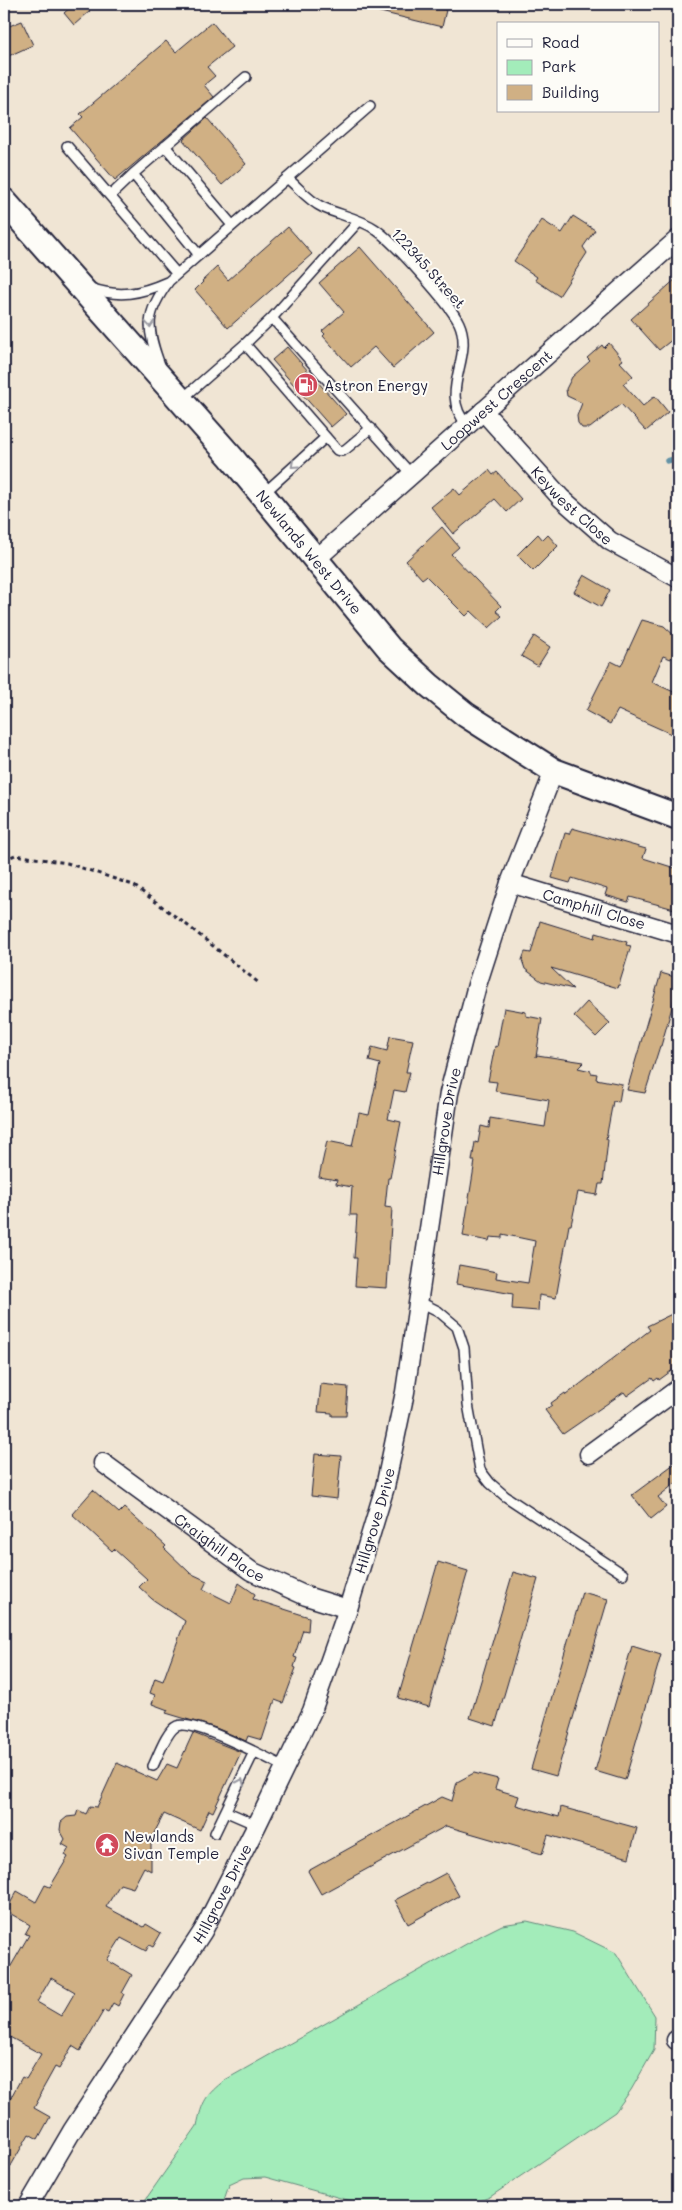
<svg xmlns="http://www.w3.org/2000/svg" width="682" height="2210" viewBox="0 0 682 2210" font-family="Mali,sans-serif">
<rect width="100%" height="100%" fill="#f0e5d4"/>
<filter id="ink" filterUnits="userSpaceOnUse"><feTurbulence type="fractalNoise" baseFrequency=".02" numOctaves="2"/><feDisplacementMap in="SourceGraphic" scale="10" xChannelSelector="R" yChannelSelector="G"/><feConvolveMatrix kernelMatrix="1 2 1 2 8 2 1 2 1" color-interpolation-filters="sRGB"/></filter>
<g filter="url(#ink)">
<!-- green -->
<path fill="#a3ecba" stroke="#62877a" d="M527 1921 573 1932 616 1953 655 2016 654 2050 631 2090 615 2112 490 2197 466 2206H369L265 2177 244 2178 229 2185 222 2206H141L197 2126C202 2101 206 2095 225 2080L484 1934 502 1925Z"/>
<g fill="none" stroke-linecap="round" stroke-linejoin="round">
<!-- stream -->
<path stroke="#6392a6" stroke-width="5.5" d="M667 461 678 458"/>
</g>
<!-- building -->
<path fill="#d0b084" stroke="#22223b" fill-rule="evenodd" d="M74 4H83L90 11 74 25 64 13Z
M369 4H417L446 10 442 27 368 9Z
M22 21 33 45 4 58V28Z
M212 22 232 47 207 67 215 76 204 85 214 97 115 180 70 128 83 117 80 114 166 41 176 52Z
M207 118 246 164 222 185 183 140Z
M573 216 595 230 583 247 587 253 559 296 535 280 537 277 514 261 542 220 562 233Z
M288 227 312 254 228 328 195 290 203 282 202 281 217 267 228 280Z
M360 247 434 332 393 368 374 347 351 367 323 336 325 334 322 331 344 312 319 283Z
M678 277V335L659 350 631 319Z
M609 343 623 360 620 362 633 376 623 384 643 406 655 396 668 412 646 431 621 404 590 428H582L578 423 577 416 582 403 567 396 566 389 572 377 590 361 587 358 602 345 604 348Z
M287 347 346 414 331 427 272 360Z
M489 470 493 475 497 472 521 499 507 512 495 499 453 534 431 507 454 488 460 495Z
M442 527 459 547 451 554 501 606 496 611 502 616 489 628 471 611 466 616 426 576 422 579 406 561Z
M538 534 543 540 548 535 558 546 533 571 517 555Z
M584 575 610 590 601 607 574 592Z
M642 620 664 626 678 639 671 659 663 656 652 682 678 694V737L618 710 610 724 586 711 611 661 621 666Z
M534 636 550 647 538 666 521 656Z
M572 828 646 849 643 858 678 869V910L630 897 628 902 605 895 607 889 572 878 570 883 552 878 565 833 569 834Z
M540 921 595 938 596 933 627 942 626 945 631 946 618 988 551 968 573 989 541 981 525 969 522 960 525 952 531 953Z
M661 973 678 978V986L661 1046H660L645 1093 627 1090Z
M587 1002 610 1023 596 1037 574 1016Z
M504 1008 526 1012V1016L542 1019 536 1057 537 1055 584 1062 578 1068 591 1071V1073L597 1074 596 1079 622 1084 619 1102 613 1101 606 1139 608 1140 603 1184H599L597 1195 578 1192 571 1225H569L556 1298 539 1295 538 1311 512 1309 513 1294 456 1284 459 1265 497 1272 496 1278 528 1283 535 1241 502 1234V1238L490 1237 489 1241 463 1236 475 1161H472L475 1142 478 1143 481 1126 489 1128 490 1118 545 1127 549 1100 495 1091 497 1082 488 1081 495 1046 497 1047Z
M390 1036 413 1040 406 1072H410L405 1092 394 1090 388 1119 401 1122 390 1178H388L385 1207 392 1208 387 1288 355 1286 357 1258H354L357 1215H350L352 1187 336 1184 337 1180 319 1177 327 1141 352 1146 359 1113 369 1115 380 1064 369 1061 372 1047 387 1051Z
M678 1311V1366L659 1380 658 1378 654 1381 652 1378 627 1396 624 1392 563 1434 545 1410 552 1405 551 1403 565 1393 566 1395 650 1330 647 1326Z
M321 1384 348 1387 346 1416H332V1413L318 1412Z
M315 1454 341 1456 337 1499 311 1496Z
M678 1461V1481L658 1497 666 1507 651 1519 632 1495Z
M93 1490 119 1513 124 1508 166 1546 164 1548 190 1573 207 1581 203 1589 231 1603 239 1583 255 1594 253 1599 309 1617 308 1631 303 1630 294 1657 297 1658 294 1667 296 1668 283 1703 275 1700 262 1740 248 1736 246 1741 216 1728 166 1713 168 1710 152 1704 155 1695 150 1693 155 1678 163 1681 185 1621 152 1599 139 1587 147 1579 114 1549 112 1551 72 1514Z
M438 1562 468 1571 429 1707 398 1698Z
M513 1572 538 1579 495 1726 470 1718Z
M582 1592 608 1599 556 1776 531 1769Z
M632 1646 661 1655 625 1780 595 1771Z
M193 1733 241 1752 213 1812 209 1810 200 1830 164 1814 151 1839V1871L144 1867 133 1888 120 1884 106 1907 144 1927 146 1924 161 1933 153 1947 149 1945 146 1951 121 1938 107 1960 132 1975 122 1993 124 1994 118 2006 113 2003 108 2012 104 2010 80 2051 72 2046 59 2069 55 2067 40 2094 41 2095 34 2108 50 2117 38 2139 29 2134 4 2178V2096L10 2099 22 2077 26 2079 41 2054 4 2034V1978L29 1935 25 1934 30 1925 6 1911 17 1891 36 1902 45 1885 50 1887 68 1857 65 1855 69 1848 62 1844 65 1839 60 1830 61 1822 67 1817 76 1816 78 1810 86 1814 90 1806 97 1807 117 1763 157 1781 167 1764 177 1768ZM51 1978 75 1992 61 2016 37 2002Z
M474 1773 498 1779 495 1789 519 1796 516 1805 559 1817 561 1807 637 1828 629 1858 548 1835 542 1854 446 1826 321 1894 308 1871 442 1797 452 1801 457 1782Z
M446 1873 459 1896 408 1924 395 1900Z"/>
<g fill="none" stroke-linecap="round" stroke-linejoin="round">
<!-- lane casing -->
<g stroke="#22223b" stroke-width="12">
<path id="lane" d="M67 146 177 274
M165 146 232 225
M287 178C298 187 309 201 322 207 339 215 359 218 375 229 393 241 450 304 459 323 475 358 437 391 467 425
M110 196 133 174
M199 255 133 174 246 77
M90 288C119 298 140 294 167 282
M272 318 359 221
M245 344 272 318 411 474
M160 365C146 327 145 314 169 281L370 106
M181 400 245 344 337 450 342 451 346 449 371 428
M263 494 326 437
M418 1301 438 1311 457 1327 464 1348 468 1404 480 1470 490 1483 505 1496 623 1574
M153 1766C158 1756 167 1730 177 1726 194 1719 267 1758 285 1767
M227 1812 257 1825
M215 1833 254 1752"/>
</g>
<!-- street casing -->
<g stroke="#22223b" stroke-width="21">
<g id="street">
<path id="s1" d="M483 411 561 498 610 541 678 578"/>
<path id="s2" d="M315 560 678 239"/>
<path id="s3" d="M510 883 678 934"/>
<path d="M589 1454 678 1389"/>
<path id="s4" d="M103 1463 251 1571 306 1596 348 1609"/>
<path d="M676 2040 678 2039"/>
<path id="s5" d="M28 2206 72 2131 203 1931 257 1825 312 1711 348 1609 385 1487 405 1392 449 1093 477 985 510 883 554 771"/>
</g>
</g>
<!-- secondary casing -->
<g stroke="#22223b" stroke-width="28">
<g id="secondary">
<path id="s6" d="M4 201 231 457 389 648 429 685 466 715 554 771 678 817"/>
</g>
</g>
<!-- path -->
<path stroke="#22223b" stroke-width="3" stroke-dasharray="4 4" stroke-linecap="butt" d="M4 860 15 855 67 863 133 885 187 925 260 984"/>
<!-- lane -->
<use href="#lane" stroke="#fdfcf7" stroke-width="9"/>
<!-- street -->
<use href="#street" stroke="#fdfcf7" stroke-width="18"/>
<!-- secondary -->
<use href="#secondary" stroke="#fdfcf7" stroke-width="24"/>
</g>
<!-- one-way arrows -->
<defs><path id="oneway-chevron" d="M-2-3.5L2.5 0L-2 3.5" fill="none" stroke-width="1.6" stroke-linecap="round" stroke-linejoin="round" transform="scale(1.25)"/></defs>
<g stroke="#9a9aa2">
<use href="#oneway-chevron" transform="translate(150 324) rotate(85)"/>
<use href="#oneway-chevron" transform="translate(294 465) rotate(138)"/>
<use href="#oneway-chevron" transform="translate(241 1782) rotate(-66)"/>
</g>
</g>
<!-- icons -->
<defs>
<g id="fuel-disc" transform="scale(1.25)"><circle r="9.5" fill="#d1495b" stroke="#fdfcf7"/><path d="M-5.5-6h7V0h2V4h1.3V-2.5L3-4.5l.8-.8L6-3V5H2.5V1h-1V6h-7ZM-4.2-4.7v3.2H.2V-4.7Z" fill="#fff"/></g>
<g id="temple-disc" transform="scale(1.25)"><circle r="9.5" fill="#d1495b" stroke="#fdfcf7"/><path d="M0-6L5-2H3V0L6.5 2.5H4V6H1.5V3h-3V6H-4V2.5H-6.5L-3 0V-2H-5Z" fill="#fff"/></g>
</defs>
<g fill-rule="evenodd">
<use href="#fuel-disc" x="306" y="385"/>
<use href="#temple-disc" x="107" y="1845"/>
</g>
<g text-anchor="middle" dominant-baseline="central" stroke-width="4" stroke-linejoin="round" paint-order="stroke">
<!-- street labels -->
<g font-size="15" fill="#22223b" stroke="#fdfcf7">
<text transform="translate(429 268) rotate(48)">122345 Street</text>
<text stroke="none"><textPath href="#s2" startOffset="242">Loopwest Crescent</textPath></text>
<text stroke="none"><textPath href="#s1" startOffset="130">Keywest Close</textPath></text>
<text stroke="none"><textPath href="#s6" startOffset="465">Newlands West Drive</textPath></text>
<text stroke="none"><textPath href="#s3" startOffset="88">Camphill Close</textPath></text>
<text stroke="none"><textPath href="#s5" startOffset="1178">Hillgrove Drive</textPath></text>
<text stroke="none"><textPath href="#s5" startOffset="772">Hillgrove Drive</textPath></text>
<text stroke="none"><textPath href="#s4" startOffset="144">Craighill Place</textPath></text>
<text stroke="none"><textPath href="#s5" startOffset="368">Hillgrove Drive</textPath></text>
</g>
<!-- poi labels -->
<g font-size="15" fill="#22223b" stroke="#fdfcf7" text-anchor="start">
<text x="324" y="385">Astron Energy</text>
<text x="124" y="1836">Newlands<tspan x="124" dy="17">Sivan Temple</tspan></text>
</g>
</g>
<!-- margin -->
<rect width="682" height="2210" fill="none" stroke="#fdfcf7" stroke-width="20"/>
<rect x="10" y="10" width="662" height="2190" fill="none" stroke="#22223b" stroke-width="2" filter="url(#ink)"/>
<!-- legend -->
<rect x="497" y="22" width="162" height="90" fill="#fdfcf7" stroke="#a5a5ac"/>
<rect x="507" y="39" width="25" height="8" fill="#fdfcf7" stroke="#a5a5ac"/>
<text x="542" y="48" font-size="15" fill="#22223b">Road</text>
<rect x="507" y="60" width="25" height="15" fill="#a3ecba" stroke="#a5a5ac"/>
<text x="542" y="72" font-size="15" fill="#22223b">Park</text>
<rect x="507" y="85" width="25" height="15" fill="#d0b084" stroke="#a5a5ac"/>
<text x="542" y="98" font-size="15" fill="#22223b">Building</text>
</svg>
